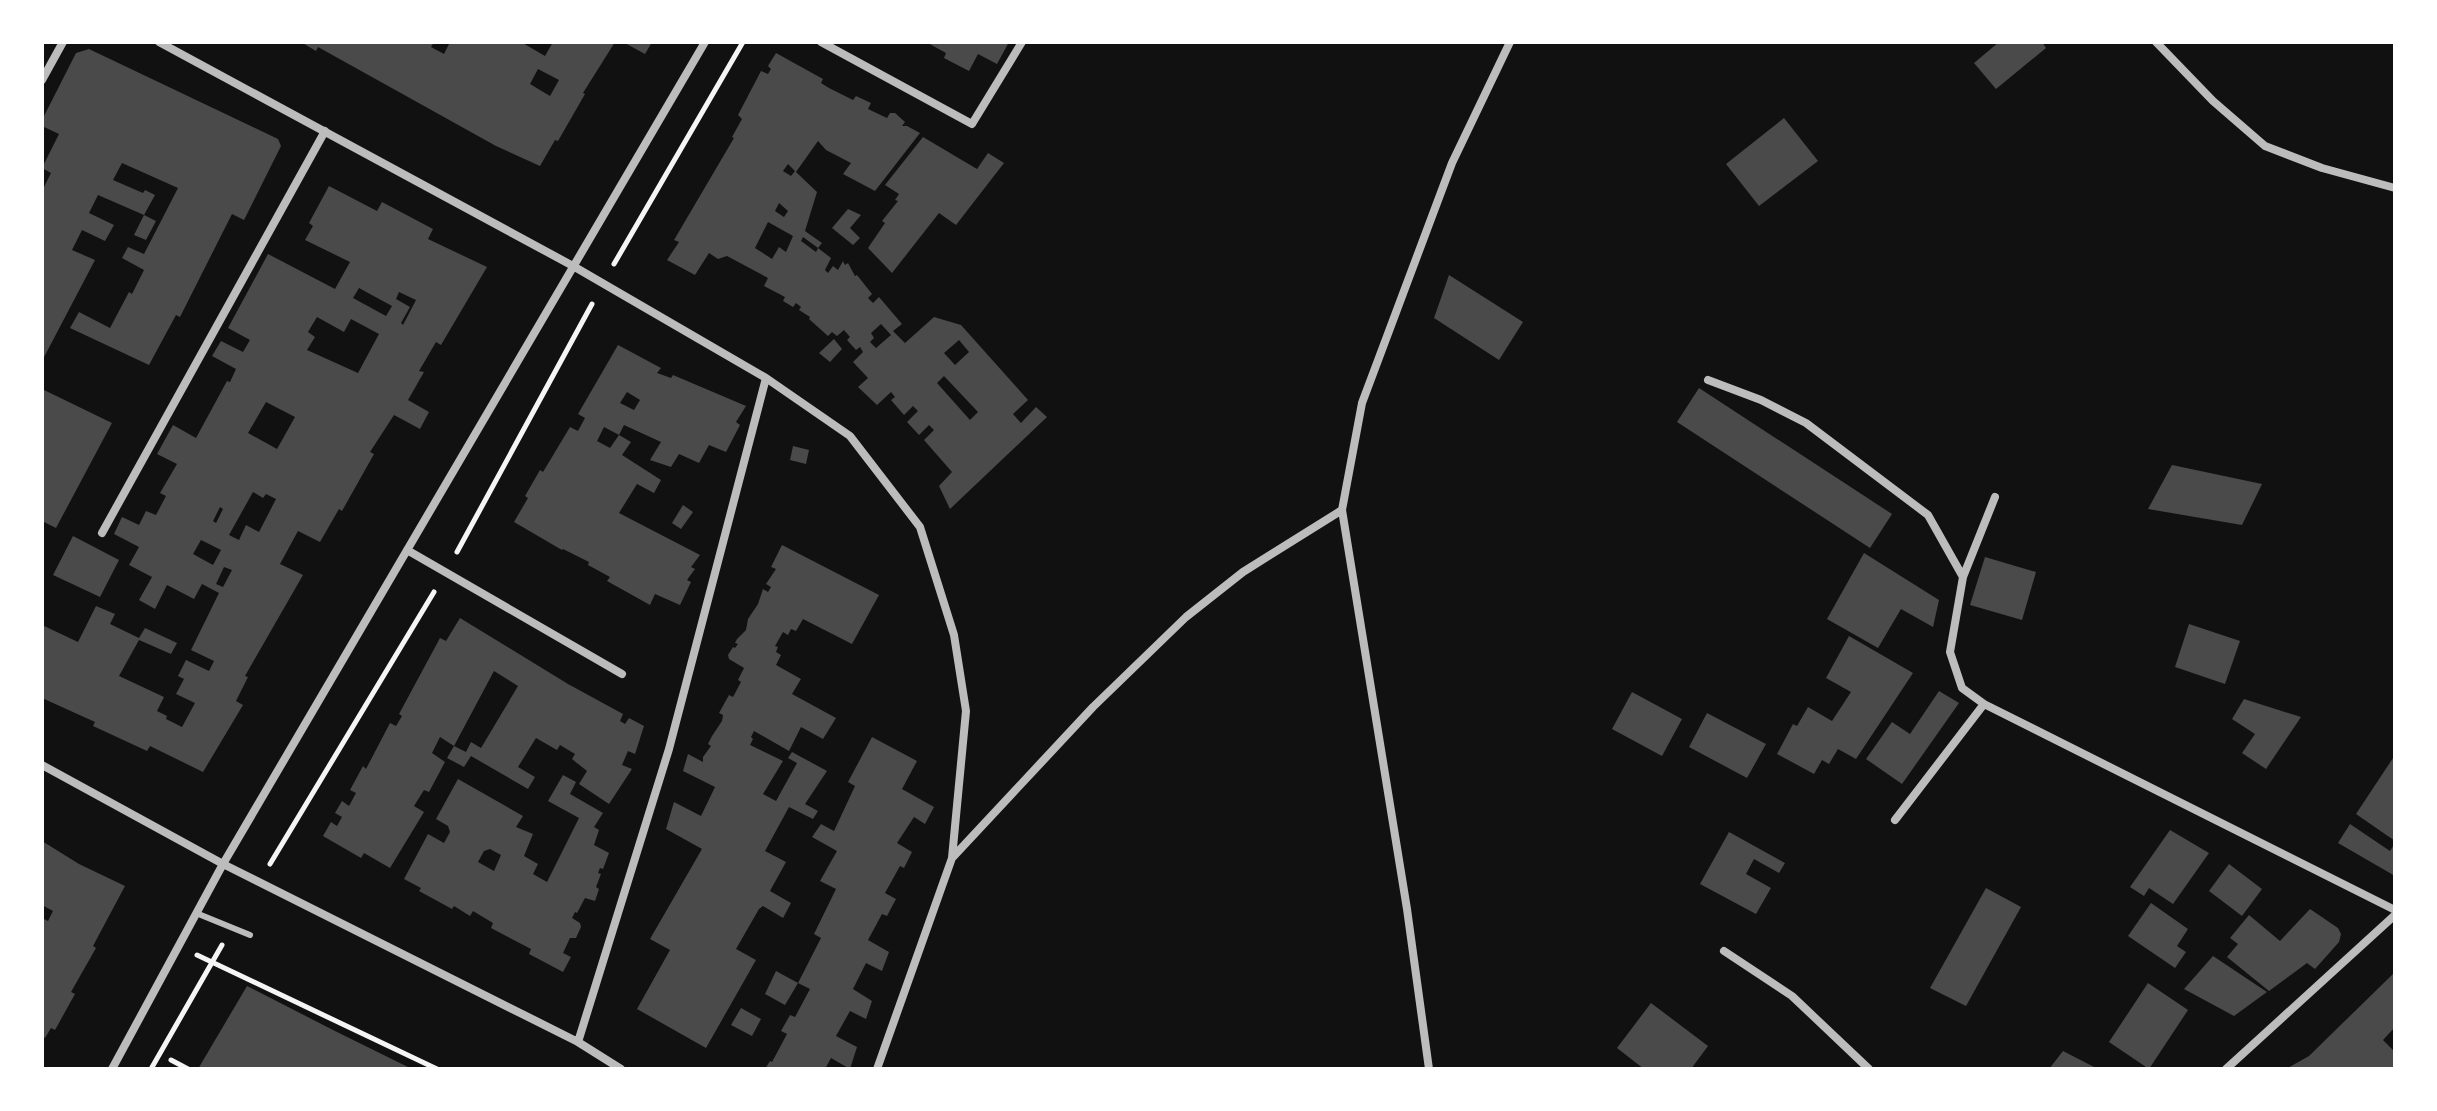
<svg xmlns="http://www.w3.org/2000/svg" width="2437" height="1111" viewBox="0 0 2437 1111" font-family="'PT Sans Narrow',sans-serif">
<rect width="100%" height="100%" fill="#111"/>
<!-- building -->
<path fill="#4a4a4a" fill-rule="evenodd" d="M301 42H434L431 47 444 54 450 42H521L545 56 553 42H615L583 93 585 94 558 141 555 140 540 166 496 146 318 47 316 51ZM538 69 559 80 550 96 530 84Z
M623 42H652L645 54Z
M926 42H1009L997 64 978 54 969 71 944 58 946 53Z
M1999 42H2042L2046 48 1996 89 1974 63Z
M89 49 278 139 281 146 244 220 232 214 180 317 176 315 149 365 70 328 79 312 110 328 129 292 132 294 144 270 122 258 128 247 144 254 178 188 122 163 113 180 143 193 145 190 155 195 144 215 156 221 146 240 134 235 144 215 98 195 89 213 114 225 105 241 82 230 72 250 95 260 42 361V191L51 173 42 168 59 134 42 126V120L76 53Z
M776 53 823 79 821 83 829 88 853 100 856 96 871 103 868 109 887 118 890 113H895L905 122 902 126H907L920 133 875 191 843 174 851 163 826 150 818 141 796 172 817 192 805 231 822 243 818 248 831 258 825 270 828 273 833 266 838 270 843 261 845 265 848 263 855 276 857 275 872 294 868 298 873 303 879 297 902 324 893 331 905 343 934 317 961 325 1028 400 1013 414 1021 423 1036 407 1047 417 950 509 939 486 952 472 924 440 934 430 929 425 919 435 907 422 918 411 913 406 904 415 891 400 895 397 891 392 877 405 858 387 868 378 853 362 863 352 860 347 856 350 847 340 850 337 844 330 837 336 832 332 828 336 809 319 810 317 799 310 801 307 796 303 793 307 783 301 785 297 764 286 768 278 727 256 718 259 709 253 695 275 667 260 679 242 674 240 734 138 732 137 742 119 738 115 761 71 768 74 771 69 768 66ZM788 164 795 171 791 176 783 171ZM779 203 788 211 784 217 775 211ZM768 222 793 236 786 252 779 247 772 259 755 248ZM803 237 818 248 816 252 801 241ZM881 324 891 335 876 348 870 342 874 338 871 333ZM959 340 969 352 955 365 944 353ZM944 376 978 412 970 420 937 383Z
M1784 118 1818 161 1759 206 1726 164Z
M923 137 977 169 988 153 1004 163 956 225 939 213 892 273 868 248 885 223 882 221 898 201 895 200 899 194 885 185Z
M329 186 377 211 382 202 433 229 428 239 487 267 441 345 436 342 419 371 424 372 408 400 429 412 420 429 394 415 370 452 374 454 342 511 339 509 320 542 298 531 280 564 303 575 245 676 248 677 236 701 243 705 203 772 150 746 147 751 93 726 95 722 42 698V625L78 642 96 606 115 614 110 624 139 638 145 628 177 643 171 654 139 640 119 676 164 697 157 711 167 716 166 719 182 727 195 703 176 694 184 679 178 676 186 660 209 671 214 661 191 650 219 593 202 584 194 599 167 585 155 609 139 600 152 577 129 565 139 547 114 534 122 517 139 525 146 511 156 515 166 496 160 493 177 464 157 454 173 425 196 438 227 381 230 382 236 369 212 356 221 341 243 352 250 340 228 328 268 254 335 289 350 262 305 240 313 226 309 223ZM359 288 392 306 386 316 353 298ZM399 292 416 300 403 325 401 323 410 307 396 299ZM317 317 344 332 351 319 379 334 358 373 307 350 315 337 308 332ZM266 402 295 417 277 449 248 433ZM253 492 263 498 266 494 276 499 259 532 246 525 239 540 229 535ZM220 507 223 509 216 523 213 521ZM201 540 221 550 213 565 193 554ZM224 567 232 570 223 587 216 584Z
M848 209 861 215 850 228 860 238 853 245 832 228Z
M1449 275 1523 322 1499 360 1434 318Z
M834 339 842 349 830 362 819 353Z
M618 345 661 368 657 373 671 378 673 375 746 406 736 422 740 425 726 452 709 445 699 463 679 454 671 467 650 460 661 442 624 425 619 435 604 427 597 441 610 448 619 435 631 442 622 455 661 480 654 493 637 484 619 513 700 555 691 567 695 569 687 580 691 582 680 605 655 594 650 605 607 581 610 577 588 565 589 562 563 549 562 550 514 522 528 498 525 496 540 470 543 472 570 427 578 431 585 418 578 414ZM627 392 640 400 634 410 620 403Z
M1699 388 1892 514 1870 548 1677 422Z
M42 389 112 423 56 528 42 521Z
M793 446 809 450 806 464 790 460Z
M2172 465 2262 484 2242 525 2148 509Z
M683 505 693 512 681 529 672 523Z
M73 536 119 560 100 597 53 575Z
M782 545 879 595 852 644 803 619 796 631 791 629 788 635 783 632 775 646 778 647 776 652 781 655 776 665 801 679 792 694 836 718 823 739 801 727 789 751 754 731 751 737 753 739 750 745 783 761 763 794 776 801 797 763 788 758 792 752 827 771 805 804 818 811 813 819 789 807 765 851 786 862 770 891 791 903 783 918 763 906 759 909 736 949 756 960 706 1048 637 1009 670 950 650 939 702 849 666 829 674 802 701 816 715 787 683 771 688 754 703 762V757L711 746 708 744 712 736 722 721 723 715 719 713 729 695 733 697 741 682 738 680 744 668 729 659 728 655 733 647 735 648 738 644 735 643 737 639 746 630 748 619 758 604 763 589 768 592 771 587 766 584 776 569 771 567Z
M1864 553 1939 600 1933 627 1901 609 1878 648 1827 619Z
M1985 557 2036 572 2022 620 1970 605Z
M460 618 568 684 623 714 620 721 625 724 629 718 644 726 635 754 628 751 622 765 632 769 609 804 579 784 587 771 572 759 575 754 560 745 557 750 536 738 518 767 535 777 528 789 471 756 464 767 447 758 454 746 466 752 471 742 481 748 518 686 494 671 454 746 440 737 432 753 445 762 429 792 424 790 414 806 424 812 390 868 364 853 361 858 323 836 331 822 337 826 342 817 335 813 342 801 349 806 356 793 350 790 363 766 366 769 390 723 396 726 402 716 399 714 440 638 446 641Z
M2189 624 2240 641 2225 684 2175 667Z
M1849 636 1913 673 1856 759 1838 749 1829 764 1822 760 1814 774 1777 754 1793 724 1797 726 1808 707 1832 721 1851 692 1826 678Z
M1939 691 1959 703 1902 784 1866 759 1892 722 1910 734Z
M1632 692 1682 719 1662 756 1612 729Z
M2244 699 2301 717 2266 769 2242 753 2255 734 2232 719Z
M1707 713 1766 744 1747 778 1689 747Z
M872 737 917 761 902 789 934 807 925 824 914 817 897 843 912 852 904 868 900 866 885 893 896 899 887 916 882 914 868 940 889 952 882 971 866 963 853 989 872 1001 866 1019 850 1011 836 1036 857 1047 850 1069 831 1058 825 1069H765L770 1061 772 1062 787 1034 781 1031 790 1015 795 1017 810 989 798 983 821 938 814 934 836 889 820 881 837 851 812 837 821 824 834 831 855 786 848 782Z
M2395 755V841L2356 814Z
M563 775 576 782 570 794 603 813 594 827 599 830 594 845 609 853 603 869 600 868 598 873 601 874 596 887 599 889 595 901 585 898 577 913 575 912 572 918 580 923 581 927 576 938H570L563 953 571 957 563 972 529 954 531 949 491 928 493 923 473 911 470 916 454 906 452 909 419 891 421 888 404 879 428 834 444 843 450 832 448 826 436 819 458 779 523 816 516 827 533 834 524 856 538 864 533 874 547 882 579 818 548 801ZM490 849 501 855 494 871 478 862 484 851Z
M2350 824 2390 851 2395 843V876L2338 843Z
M2170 830 2209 853 2173 904 2149 888 2144 896 2130 887Z
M1729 832 1785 863 1779 873 1754 859 1746 874 1771 888 1756 914 1700 884Z
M42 841 79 864 125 886 93 946 96 948 71 992 75 994 55 1030 51 1028 45 1038 42 1035V918L48 921 53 911 42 905Z
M2229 864 2262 889 2242 916 2209 891Z
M1986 888 2021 907 1966 1006 1930 988Z
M2151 903 2188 929 2177 946 2186 952 2175 968 2128 936Z
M2310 909 2338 928 2341 934 2339 942 2315 969 2307 963 2269 991 2227 957 2238 944 2230 938 2249 915 2280 941Z
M2213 956 2267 992 2234 1016 2184 989Z
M776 971 798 983 785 1005 765 994Z
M2395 972V1027L2383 1040 2395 1052V1069H2286L2309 1056Z
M2148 983 2188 1010 2149 1069 2109 1042Z
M247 986 335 1031 412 1069H198Z
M1651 1003 1708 1046 1691 1069H1644L1617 1048Z
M741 1008 761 1019 752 1036 731 1025Z
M2063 1051 2098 1069H2049Z"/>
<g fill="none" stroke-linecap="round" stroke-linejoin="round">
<!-- path -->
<path stroke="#f5f5f5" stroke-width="5" d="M614 264 743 42
M457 552 592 304
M270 864 434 592
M197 955 437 1069
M171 1060 188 1069
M151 1069 222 945"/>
<!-- service -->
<path stroke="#bcbcbc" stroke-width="6" d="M196 913 250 935"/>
<!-- minor -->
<path stroke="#bcbcbc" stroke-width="8" d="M159 42 573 266 766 378 850 436 920 527 954 635 966 711 952 858 877 1069
M821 42 972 124 1022 42
M2156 42 2213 101 2265 146 2322 168 2395 188
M42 80 63 42
M1708 380 1761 400 1806 423 1928 515 1963 577
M1995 497 1963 577 1950 652 1962 688 1984 704 2395 910
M102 533 325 131
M407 550 622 674
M42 765 223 864 578 1042 621 1069
M1895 820 1984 704
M953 857 1093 707 1186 617 1243 572 1342 510
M1724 951 1792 996 1869 1069
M578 1042 669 749 766 378
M112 1069 223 864 705 42
M1429 1069 1407 909 1342 510 1362 403 1452 163 1510 42
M2226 1069 2395 915"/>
</g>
<!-- border -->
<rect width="2437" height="1111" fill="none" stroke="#ffffff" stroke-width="88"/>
</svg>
